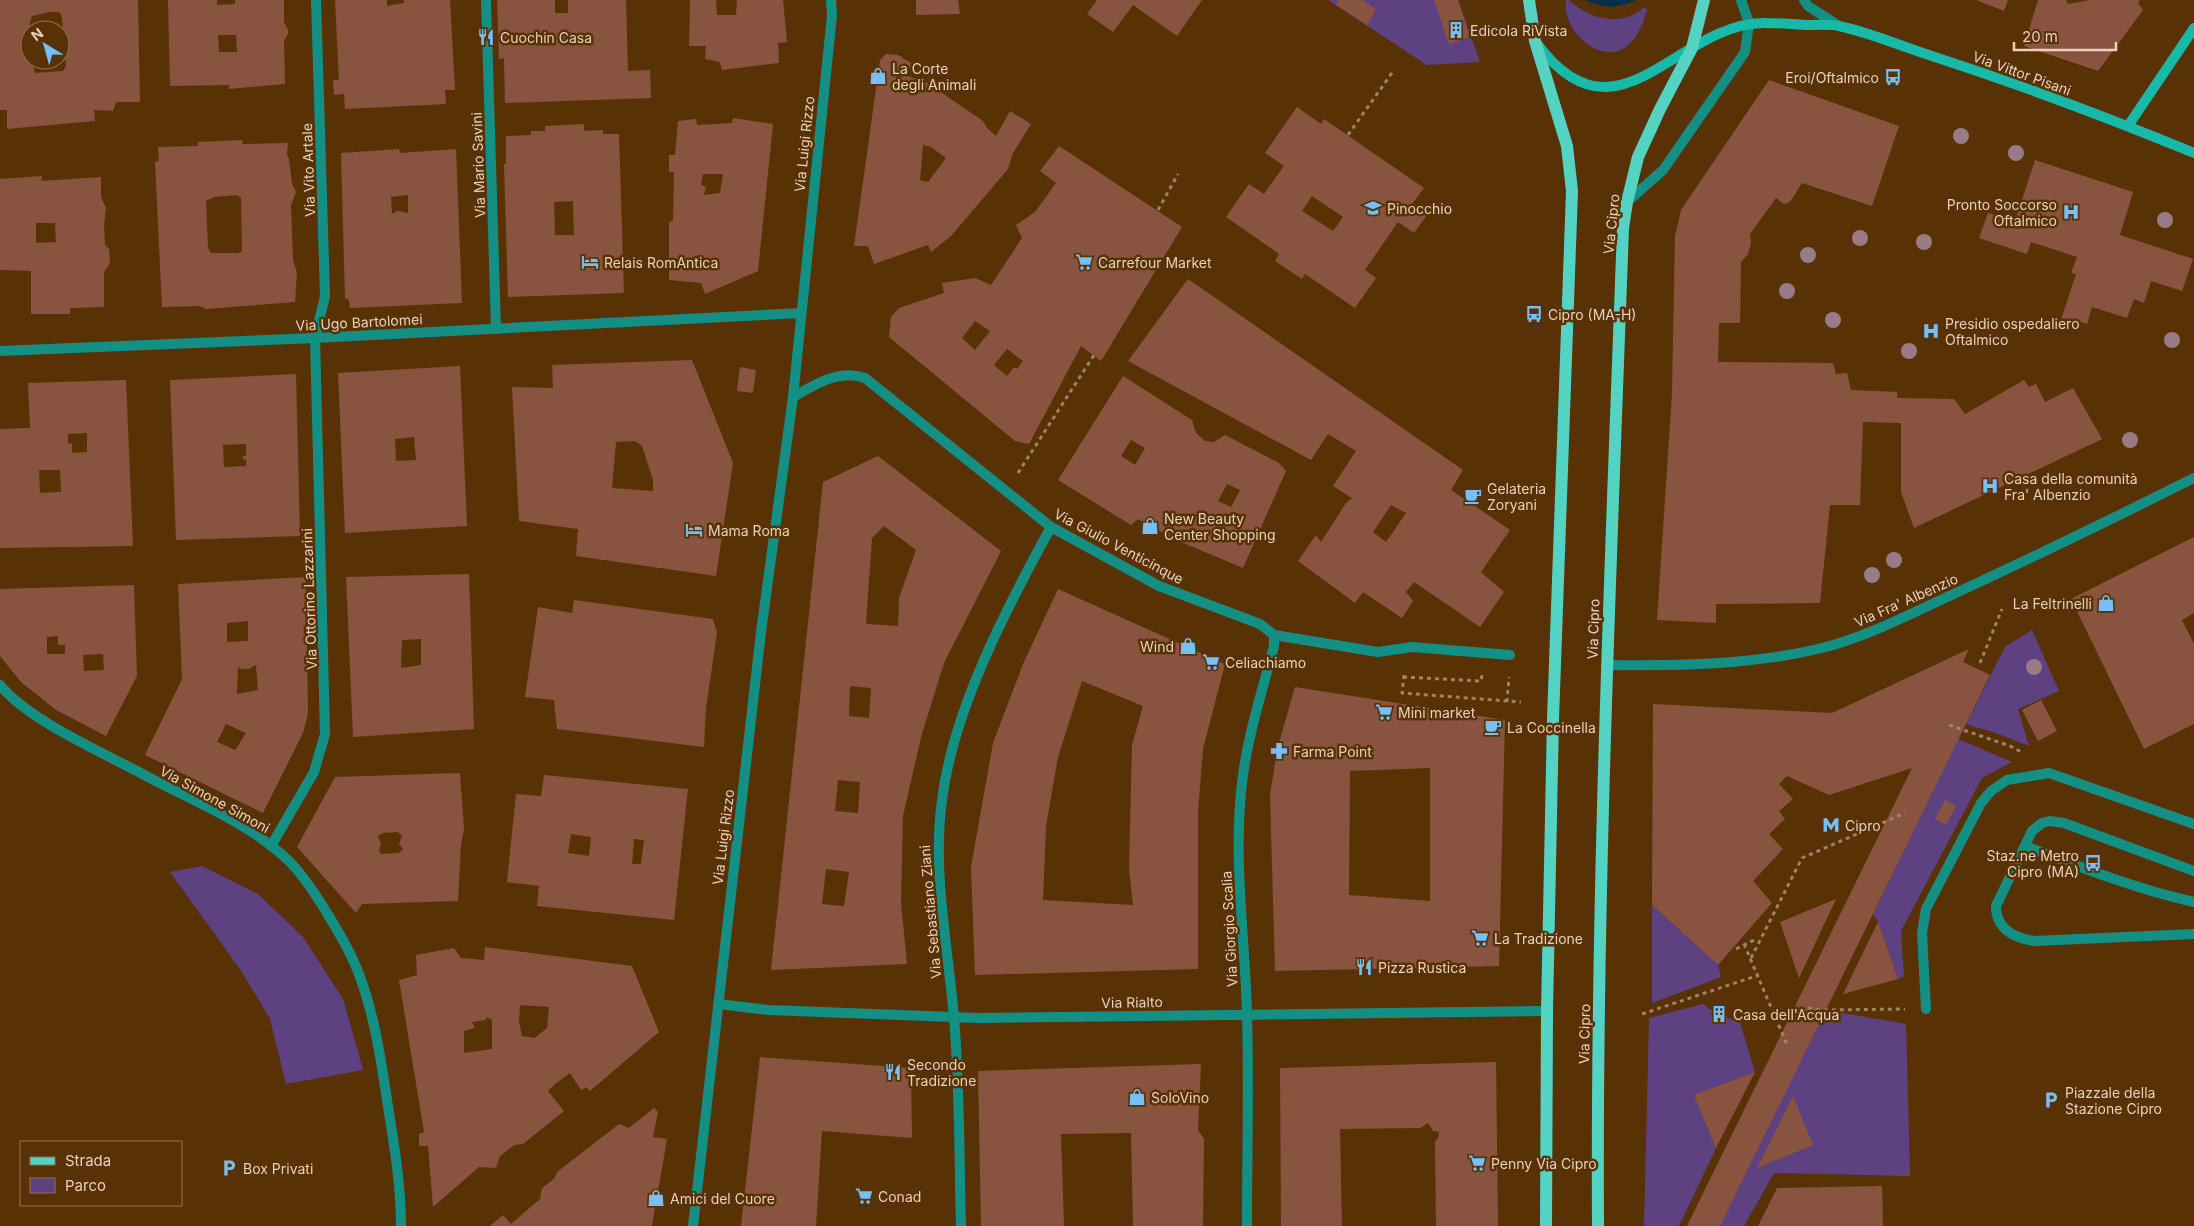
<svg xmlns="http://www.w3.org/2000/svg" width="2194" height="1226" viewBox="0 0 2194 1226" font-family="Inter,sans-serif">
<rect width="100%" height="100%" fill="#583205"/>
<!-- green -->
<path fill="#5e4181" d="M1328 0H1458L1480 62 1427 65Z
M1566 0H1569C1588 19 1622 28 1644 7L1647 10C1643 23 1638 38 1626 47 1599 66 1561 29 1566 0Z
M2032 630 2059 691 2018 709 2029 746 1996 733 1966 724 2005 647Z
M1958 739 2012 762 1982 778 1901 931 1904 976 1898 979 1878 922 1873 914Z
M202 866 258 894 303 937 343 999 363 1070 286 1084 270 1019 240 969 170 872Z
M1652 905 1718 965 1721 977 1652 1003Z
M1703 1004 1711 1010 1715 1022 1727 1018 1740 1023 1755 1072 1695 1095 1716 1148 1679 1226H1644L1649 1018Z
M1824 1010 1906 1024 1910 1176 1774 1173 1744 1226H1719Z"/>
<!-- water -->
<path fill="#052f4a" d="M1585 0H1636C1620 9 1602 8 1585 0Z"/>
<!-- building -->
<path fill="#89543f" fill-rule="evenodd" d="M0 0H138L140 102H116L113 111 94 110 95 121 7 129V110H0ZM50 12H59L62 17 66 67 63 71 35 73 32 60H30V22L32 16Z
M168 0H217V5L235 4V0H284V22L289 32 284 41 285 84 229 89V85L170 86ZM218 35H236L237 52H219Z
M335 0H387V6L404 3V0H450L455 90H445L446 104 345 109 344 94 334 95 333 80H339Z
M497 0H555V13H568V0H626L628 71 650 70 651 98 505 103 504 58 499 59Z
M690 0H716L717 15H736L737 0H783L787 42 778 43 779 63 722 70 720 62 705 59 706 46H689Z
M916 0H958L960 14 916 15Z
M1097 0H1202L1177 36 1133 5 1113 32 1087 14Z
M1338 0H1362L1376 9 1367 25 1336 5Z
M1434 0H1458L1470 37 1449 44Z
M1976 0H2008L2004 11Z
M2038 0H2066L2068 4 2090 0H2140L2138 3 2143 10 2098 71 2024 46Z
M886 54 898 55 911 63 907 76 926 82 983 121 987 128 996 136 1010 111 1031 124 1013 153 1008 169 951 236 931 252 928 245 874 264 868 246H854L880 60ZM923 145 931 147 946 158 928 182 920 180Z
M1769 80 1899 126 1872 206 1802 183 1790 202 1784 204 1776 198 1750 234 1751 243 1748 254 1741 262 1740 323H1719L1718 362 1833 363 1836 374 1847 373 1851 390 1897 392V398L1954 399 1965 414 2024 380 2029 387 2036 384 2045 402 2073 388 2102 439 1914 528 1901 492V423L1863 422 1860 505H1830L1820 603 1716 604V623L1657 620 1672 393 1675 236 1681 210Z
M1297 107 1321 124 1324 119 1424 188 1412 204 1427 215 1414 233 1398 222 1365 270 1376 278 1355 308 1305 274 1302 279 1275 261 1279 254 1226 217 1249 184 1264 194 1284 166 1265 153ZM1312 196 1343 217 1333 231 1302 211Z
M733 118 773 124 758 271 705 294 701 283 669 280V222L673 221 674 172H669V155H675L678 121 696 119 697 125 732 123ZM703 174H723L720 193 704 195 706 187 701 185Z
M584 124V131L603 130V134H619L624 293 508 297 504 164H506V136L531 135V131H545V126ZM573 201 574 235H555L554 202Z
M243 140 242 144 288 143 287 154 289 159 292 184 296 192 291 205 293 260 297 273 295 302 206 309 200 306 162 307 155 162 159 161 158 147 198 146V142ZM237 195 241 198 242 251 239 253H211L208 248 206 201 214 197Z
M1059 146 1182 227 1101 361 1081 346 1029 444 1015 441 889 337 891 317 899 308 944 293 942 283 975 278 991 285 1022 238 1016 225 1035 212 1056 183 1040 171ZM975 321 990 331 975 350 962 338ZM1007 349 1023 361 1017 369 1014 367 1007 376 994 365Z
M399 149 400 153 456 149 462 303 350 308 349 300 345 298 341 153ZM408 195V213L397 211 392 214 391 197Z
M2035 160 2133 192 2120 235 2193 259 2182 291 2151 281 2144 303 2134 299 2127 318 2092 307 2087 324 2074 320 2072 326 2060 323 2076 274 2071 273 2077 257 2031 242 2027 254 1979 238 1988 213 2015 221Z
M42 176 41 181 101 177V197L106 208 104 225 105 245 109 249 110 263 104 272V307L70 308V314H31V271L0 270V179ZM36 223H55L56 242 36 243Z
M1188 279 1463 470 1451 490 1510 530 1481 572 1504 592 1480 627 1414 582 1406 592 1413 601 1402 618 1363 592 1355 603 1298 561 1316 535 1321 542 1346 503 1352 498 1333 486 1356 451 1328 434 1311 460 1128 361ZM1391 505 1406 513 1386 542 1373 532Z
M692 360 733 463 716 576 576 556 578 529 519 521 512 387 553 388 552 365ZM635 441 642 446 653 480V491L612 488 616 442Z
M460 366 467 526 345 533 338 373ZM414 437 416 460 396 461 395 439Z
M740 367 756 370 753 393 737 391Z
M296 374 300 536 176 540 170 380ZM246 444V456H243V460L246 459V466L224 467 223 445Z
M1123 376 1192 420 1196 433 1205 441 1214 442 1225 435 1279 463 1286 471 1243 568 1174 539 1138 519 1131 525 1058 480ZM1131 440 1145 448 1135 465 1121 456ZM1227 484 1240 490 1231 507 1218 501Z
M126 380 133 546 0 548V429L30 428 28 383ZM87 433V452L72 453V443L68 444V434ZM39 470H60L61 492 40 493Z
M878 456 1001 551 944 663 921 737 903 816 901 902 907 964 771 970 823 482ZM884 526 916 550 899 598 898 626 866 624 872 538ZM850 686 871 688 869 718 849 716ZM838 780 860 782 858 813 835 811ZM826 869 849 872 844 906 822 904Z
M2194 537V613L2182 620 2194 644V724L2144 749 2071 599Z
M469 574 474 729 353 737 346 577ZM421 639V665L401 668 402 640Z
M306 577 308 714 303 733 263 813 145 755 182 679 178 584ZM248 621V641L227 642V623ZM256 665 258 690 237 694 238 667 242 669H249ZM226 724 246 733 235 750 217 742Z
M134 585 137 676 106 736 56 710 21 682 0 656V589ZM58 636V645H65V654H47V637ZM103 654 104 670 84 671 83 655Z
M1058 589 1225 664 1203 749 1198 812V969L975 975 971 867 993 743 1023 664ZM1082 681 1143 706 1132 745 1129 869 1133 905 1043 900 1046 826 1058 757Z
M574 600 713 619 717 633 706 708 704 747 557 729 554 700 525 697 538 607 572 613Z
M1969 649 1963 662 1990 675 1966 724 1720 1226H1687L1912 768 1829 795 1787 776 1779 784 1793 799 1779 811 1785 819 1769 834 1783 849 1753 881 1772 903 1718 965 1652 905 1653 704 1832 713Z
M1295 687 1505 720 1499 966 1275 971 1270 795 1277 750ZM1430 768V901L1349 895 1350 771Z
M2041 700 2057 731 2038 741 2022 710Z
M460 773 464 829 461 844 458 901 362 904 356 913 297 847 335 777ZM398 832 402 836 399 844 403 849 399 853 381 854 379 850 381 843 378 836 383 833Z
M544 775 688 789 674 920 537 906 539 886 507 882 516 794 541 796ZM571 834 591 837 589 856 568 853ZM634 839 644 840 641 864H632Z
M1945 800 1956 806 1946 825 1935 819Z
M1836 899 1799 978 1780 922Z
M1878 922 1898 979 1843 994Z
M485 947 632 966 659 1032 590 1091 586 1087 581 1090 570 1073 555 1084 548 1091 564 1111 523 1144 514 1145 500 1156 496 1168 479 1167 433 1207 428 1146H419V1134L424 1132 399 980 417 975 416 955 454 948 461 958 484 960ZM520 1005 549 1007 547 1028 535 1038 522 1036 519 1022ZM487 1017 492 1020V1049L464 1053V1031L475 1028 472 1022 485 1020Z
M1723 1006 1727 1018 1715 1022 1711 1010Z
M760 1057 911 1068 912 1138 822 1131 816 1226H741Z
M1496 1062 1498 1226H1436L1435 1142 1438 1138 1439 1132 1433 1131 1428 1123 1420 1128 1340 1129 1342 1226H1281L1280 1068Z
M1201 1064 1198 1130 1204 1139 1203 1226H1133L1131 1133 1061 1134 1064 1226H981L978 1071Z
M1755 1072 1716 1148 1694 1095Z
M1793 1096 1813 1145 1757 1168Z
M654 1108 658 1112 653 1137 667 1139 652 1226H490L503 1215 511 1224 540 1199 542 1188 554 1179 557 1172 619 1124 629 1128Z
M1882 1186 1883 1226H1758L1777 1188Z"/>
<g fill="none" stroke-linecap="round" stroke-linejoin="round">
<!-- path -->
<path stroke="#a18261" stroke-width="3" stroke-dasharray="4 4" stroke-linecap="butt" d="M1348 135 1394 70
M1158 210 1178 174
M1018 473 1094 355
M1980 663 2002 609
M1404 675 1402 693 1521 702
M1403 677 1481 681 1482 675
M1507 702 1509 677
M1949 725 2010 746 2023 753
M1744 944 1788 1047
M1736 949 1754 940
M1751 958 1802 858 1905 813
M1808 1008 1824 1010 1905 1009
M1642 1014 1759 975"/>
<!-- lane -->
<path stroke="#139083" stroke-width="10" d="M486 0 496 329
M1627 202 1663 170 1745 52 1749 23 1741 0
M271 846 314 772 325 734 315 338 325 296 316 0
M2025 846C2080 867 2136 889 2194 902
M2194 871 2064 823 2050 821 2042 823 2032 831 1996 906C1996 929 2014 938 2034 941L2194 934
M1926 1009 1922 933 1926 909 1981 803 1991 791 2007 780 2049 773 2194 824"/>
<!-- street -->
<path stroke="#139083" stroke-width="10" d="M1804 0 1808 6 1839 26
M0 351 315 338 801 313
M793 397C816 384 838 369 865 378L1051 527 1159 586 1260 624 1274 635 1378 652 1412 647 1510 655
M1607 665C1678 666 1752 665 1822 648 1869 636 1914 612 1958 592 2038 555 2116 517 2194 478
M0 685C30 722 107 754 150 778 196 802 252 825 289 861 304 876 316 895 327 913 339 933 352 954 360 977 376 1020 382 1068 389 1113 395 1150 401 1188 401 1226
M718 1004 769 1010 979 1018 1547 1011
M693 1226 761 632 793 397 832 15 831 0
M961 1226C959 1157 960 1087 954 1018 948 945 932 873 942 800 953 710 1007 607 1051 527
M1247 1226C1247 1155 1249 1084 1247 1014 1245 935 1232 854 1243 775 1249 731 1263 688 1274 646V635"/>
<!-- secondary -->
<path stroke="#18b9a8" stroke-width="10" d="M1538 45C1618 151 1677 23 1764 23 1778 23 1791 24 1805 25 1816 25 1829 24 1839 26 1868 32 1901 46 1929 55 2018 84 2107 117 2194 153
M2128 126 2194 28"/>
<!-- primary -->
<path stroke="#54d3c3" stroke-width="12" d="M1529 0 1535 41 1567 146 1572 191 1553 719 1547 1011 1546 1226
M1598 1226C1596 893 1611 560 1623 228L1627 202 1638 157 1660 109 1692 48 1704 0"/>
</g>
<!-- trees -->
<g fill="#987b84">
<circle cx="1961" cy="136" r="8"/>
<circle cx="2016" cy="153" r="8"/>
<circle cx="2165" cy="220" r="8"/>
<circle cx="1860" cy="238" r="8"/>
<circle cx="1924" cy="242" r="8"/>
<circle cx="1808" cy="255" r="8"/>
<circle cx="1787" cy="291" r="8"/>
<circle cx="1833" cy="320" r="8"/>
<circle cx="2172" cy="340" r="8"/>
<circle cx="1909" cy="351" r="8"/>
<circle cx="2130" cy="440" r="8"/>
<circle cx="1894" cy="560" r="8"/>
<circle cx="1872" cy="575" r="8"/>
<circle cx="2034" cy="667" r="8"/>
</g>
<!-- icons -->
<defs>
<g id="building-bare" transform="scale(1.35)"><path d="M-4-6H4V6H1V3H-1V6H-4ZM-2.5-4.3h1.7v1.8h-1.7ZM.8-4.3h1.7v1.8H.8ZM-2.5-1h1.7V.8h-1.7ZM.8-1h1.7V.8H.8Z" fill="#77bff7" stroke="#583205" stroke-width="2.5" paint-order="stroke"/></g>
<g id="restaurant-bare" transform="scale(1.35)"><path d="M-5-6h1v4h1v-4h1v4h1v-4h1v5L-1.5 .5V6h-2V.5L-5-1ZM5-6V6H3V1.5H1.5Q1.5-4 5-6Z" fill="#77bff7" stroke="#583205" stroke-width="2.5" paint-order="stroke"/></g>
<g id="shop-bare" transform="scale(1.35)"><path d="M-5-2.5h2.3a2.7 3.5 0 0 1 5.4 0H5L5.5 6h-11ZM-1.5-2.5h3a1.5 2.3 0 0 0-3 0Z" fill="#77bff7" stroke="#583205" stroke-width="2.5" paint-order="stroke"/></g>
<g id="bus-bare" transform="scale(1.35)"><path d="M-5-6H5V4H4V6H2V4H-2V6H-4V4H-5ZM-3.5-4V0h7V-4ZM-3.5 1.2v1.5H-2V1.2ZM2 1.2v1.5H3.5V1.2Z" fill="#77bff7" stroke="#583205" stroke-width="2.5" paint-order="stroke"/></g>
<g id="school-bare" transform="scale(1.35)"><path d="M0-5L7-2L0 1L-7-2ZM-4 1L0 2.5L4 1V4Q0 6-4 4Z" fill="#77bff7" stroke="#583205" stroke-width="2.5" paint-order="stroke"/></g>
<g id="hospital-bare" transform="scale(1.35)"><path d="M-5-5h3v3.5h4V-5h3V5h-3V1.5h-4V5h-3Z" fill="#77bff7" stroke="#583205" stroke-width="2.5" paint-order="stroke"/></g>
<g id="hotel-bare" transform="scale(1.35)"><path d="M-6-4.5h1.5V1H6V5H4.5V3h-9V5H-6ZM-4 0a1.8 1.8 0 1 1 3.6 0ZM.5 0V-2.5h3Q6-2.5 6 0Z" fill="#77bff7" stroke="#583205" stroke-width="2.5" paint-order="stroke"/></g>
<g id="supermarket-bare" transform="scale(1.35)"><path d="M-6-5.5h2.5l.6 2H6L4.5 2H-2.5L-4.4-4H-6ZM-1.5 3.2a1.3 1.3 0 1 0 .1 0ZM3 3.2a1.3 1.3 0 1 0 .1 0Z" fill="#77bff7" stroke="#583205" stroke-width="2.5" paint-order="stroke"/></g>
<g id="cafe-bare" transform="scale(1.35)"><path d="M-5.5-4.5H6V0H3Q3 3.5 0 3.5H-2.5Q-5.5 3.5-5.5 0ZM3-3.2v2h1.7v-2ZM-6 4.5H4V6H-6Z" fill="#77bff7" stroke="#583205" stroke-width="2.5" paint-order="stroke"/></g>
<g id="pharmacy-bare" transform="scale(1.35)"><path d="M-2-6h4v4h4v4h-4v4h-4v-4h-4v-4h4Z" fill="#77bff7" stroke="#583205" stroke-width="2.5" paint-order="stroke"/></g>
<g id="metro-bare" transform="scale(1.35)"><path d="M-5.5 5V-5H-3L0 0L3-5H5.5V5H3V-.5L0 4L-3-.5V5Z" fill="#77bff7" stroke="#583205" stroke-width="2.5" paint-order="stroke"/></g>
<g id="parking-bare" transform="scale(1.35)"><path d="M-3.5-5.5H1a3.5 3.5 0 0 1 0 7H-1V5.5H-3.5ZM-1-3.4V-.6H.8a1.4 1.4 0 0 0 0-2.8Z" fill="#77bff7" stroke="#583205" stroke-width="2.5" paint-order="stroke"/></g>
</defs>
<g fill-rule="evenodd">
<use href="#building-bare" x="1456" y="30"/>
<use href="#restaurant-bare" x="486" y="37"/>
<use href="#shop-bare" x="878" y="76"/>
<use href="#bus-bare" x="1893" y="77"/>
<use href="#school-bare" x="1373" y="208"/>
<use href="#hospital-bare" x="2071" y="212"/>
<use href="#hotel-bare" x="590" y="262"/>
<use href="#supermarket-bare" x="1084" y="262"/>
<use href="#bus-bare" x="1534" y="314"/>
<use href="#hospital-bare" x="1931" y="331"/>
<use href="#hospital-bare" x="1990" y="486"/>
<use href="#cafe-bare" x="1473" y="496"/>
<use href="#shop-bare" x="1150" y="526"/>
<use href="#hotel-bare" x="694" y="530"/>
<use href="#shop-bare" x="2106" y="603"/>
<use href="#shop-bare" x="1188" y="646"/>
<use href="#supermarket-bare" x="1211" y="662"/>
<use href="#supermarket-bare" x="1384" y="712"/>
<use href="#cafe-bare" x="1493" y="727"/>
<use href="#pharmacy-bare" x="1279" y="751"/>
<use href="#metro-bare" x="1831" y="825"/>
<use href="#bus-bare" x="2093" y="863"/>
<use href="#supermarket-bare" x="1480" y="938"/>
<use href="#restaurant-bare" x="1364" y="967"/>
<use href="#building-bare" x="1719" y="1014"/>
<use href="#restaurant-bare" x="893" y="1072"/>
<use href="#shop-bare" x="1137" y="1097"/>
<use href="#parking-bare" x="2051" y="1100"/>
<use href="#supermarket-bare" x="1477" y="1163"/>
<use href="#parking-bare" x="229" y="1168"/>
<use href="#supermarket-bare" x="864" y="1196"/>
<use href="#shop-bare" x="656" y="1198"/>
</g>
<g text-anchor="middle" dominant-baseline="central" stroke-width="5" stroke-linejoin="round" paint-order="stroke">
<!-- poi labels -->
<g font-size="14" fill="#e9d1bc" stroke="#583205" text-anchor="start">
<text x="1470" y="30">Edicola RiVista</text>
<text x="500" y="37">Cuochin Casa</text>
<text x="892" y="68">La Corte<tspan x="892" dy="16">degli Animali</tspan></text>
<text x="1879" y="77" text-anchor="end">Eroi/Oftalmico</text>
<text x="2057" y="204" text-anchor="end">Pronto Soccorso<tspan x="2057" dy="16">Oftalmico</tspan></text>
<text x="1387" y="208">Pinocchio</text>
<text x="604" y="262">Relais RomAntica</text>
<text x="1098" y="262">Carrefour Market</text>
<text x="1548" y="314">Cipro (MA-H)</text>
<text x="1945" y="323">Presidio ospedaliero<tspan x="1945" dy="16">Oftalmico</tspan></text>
<text x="2004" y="478">Casa della comunità<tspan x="2004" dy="16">Fra' Albenzio</tspan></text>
<text x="1487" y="488">Gelateria<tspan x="1487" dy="16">Zoryani</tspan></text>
<text x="1164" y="518">New Beauty<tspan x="1164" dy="16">Center Shopping</tspan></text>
<text x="708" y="530">Mama Roma</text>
<text x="2092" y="603" text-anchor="end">La Feltrinelli</text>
<text x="1174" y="646" text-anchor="end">Wind</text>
<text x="1225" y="662">Celiachiamo</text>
<text x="1398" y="712">Mini market</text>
<text x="1507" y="727">La Coccinella</text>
<text x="1293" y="751">Farma Point</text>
<text x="1845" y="825">Cipro</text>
<text x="2079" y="855" text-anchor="end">Staz.ne Metro<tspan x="2079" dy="16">Cipro (MA)</tspan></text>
<text x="1494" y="938">La Tradizione</text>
<text x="1378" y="967">Pizza Rustica</text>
<text x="1733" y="1014">Casa dell'Acqua</text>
<text x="907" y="1064">Secondo<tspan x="907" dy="16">Tradizione</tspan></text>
<text x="2065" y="1092">Piazzale della<tspan x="2065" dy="16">Stazione Cipro</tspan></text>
<text x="1151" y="1097">SoloVino</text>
<text x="1491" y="1163">Penny Via Cipro</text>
<text x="243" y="1168">Box Privati</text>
<text x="878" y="1196">Conad</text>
<text x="670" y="1198">Amici del Cuore</text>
</g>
<!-- street labels -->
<g font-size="14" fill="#e9d1bc" stroke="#583205">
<text transform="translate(2022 73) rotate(20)">Via Vittor Pisani</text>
<text transform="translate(804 144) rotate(-84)">Via Luigi Rizzo</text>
<text transform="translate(478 165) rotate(-92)">Via Mario Savini</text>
<text transform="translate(308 170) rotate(-92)">Via Vito Artale</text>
<text transform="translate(1611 224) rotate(-84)">Via Cipro</text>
<text transform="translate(359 322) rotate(-3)">Via Ugo Bartolomei</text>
<text transform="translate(1119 546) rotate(28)">Via Giulio Venticinque</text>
<text transform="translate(309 599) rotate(-92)">Via Ottorino Lazzarini</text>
<text transform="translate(1906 600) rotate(-24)">Via Fra' Albenzio</text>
<text transform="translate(1593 629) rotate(-88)">Via Cipro</text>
<text transform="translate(215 799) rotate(29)">Via Simone Simoni</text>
<text transform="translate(723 837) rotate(-83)">Via Luigi Rizzo</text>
<text transform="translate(930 912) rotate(-95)">Via Sebastiano Ziani</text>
<text transform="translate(1229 929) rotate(-93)">Via Giorgio Scalia</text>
<text transform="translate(1132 1002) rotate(-1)">Via Rialto</text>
<text transform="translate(1584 1034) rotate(-89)">Via Cipro</text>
</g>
</g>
<!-- legend -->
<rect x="20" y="1141" width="162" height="65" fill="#583205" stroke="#92724e"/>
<rect x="30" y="1157" width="25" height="8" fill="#54d3c3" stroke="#92724e"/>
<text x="65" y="1166" font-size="15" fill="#e9d1bc">Strada</text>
<rect x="30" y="1178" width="25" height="15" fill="#5e4181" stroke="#92724e"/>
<text x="65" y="1191" font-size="15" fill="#e9d1bc">Parco</text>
<!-- north arrow -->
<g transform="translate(45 45) rotate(323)"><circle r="24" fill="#583205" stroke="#92724e"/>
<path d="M0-4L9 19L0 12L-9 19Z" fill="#77bff7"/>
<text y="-8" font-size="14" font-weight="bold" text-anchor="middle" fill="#e9d1bc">N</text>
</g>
<!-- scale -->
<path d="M2014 42v8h102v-8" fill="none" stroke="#e9d1bc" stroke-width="2.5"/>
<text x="2022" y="42" font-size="15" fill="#e9d1bc" stroke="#583205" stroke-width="4" paint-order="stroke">20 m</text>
</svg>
